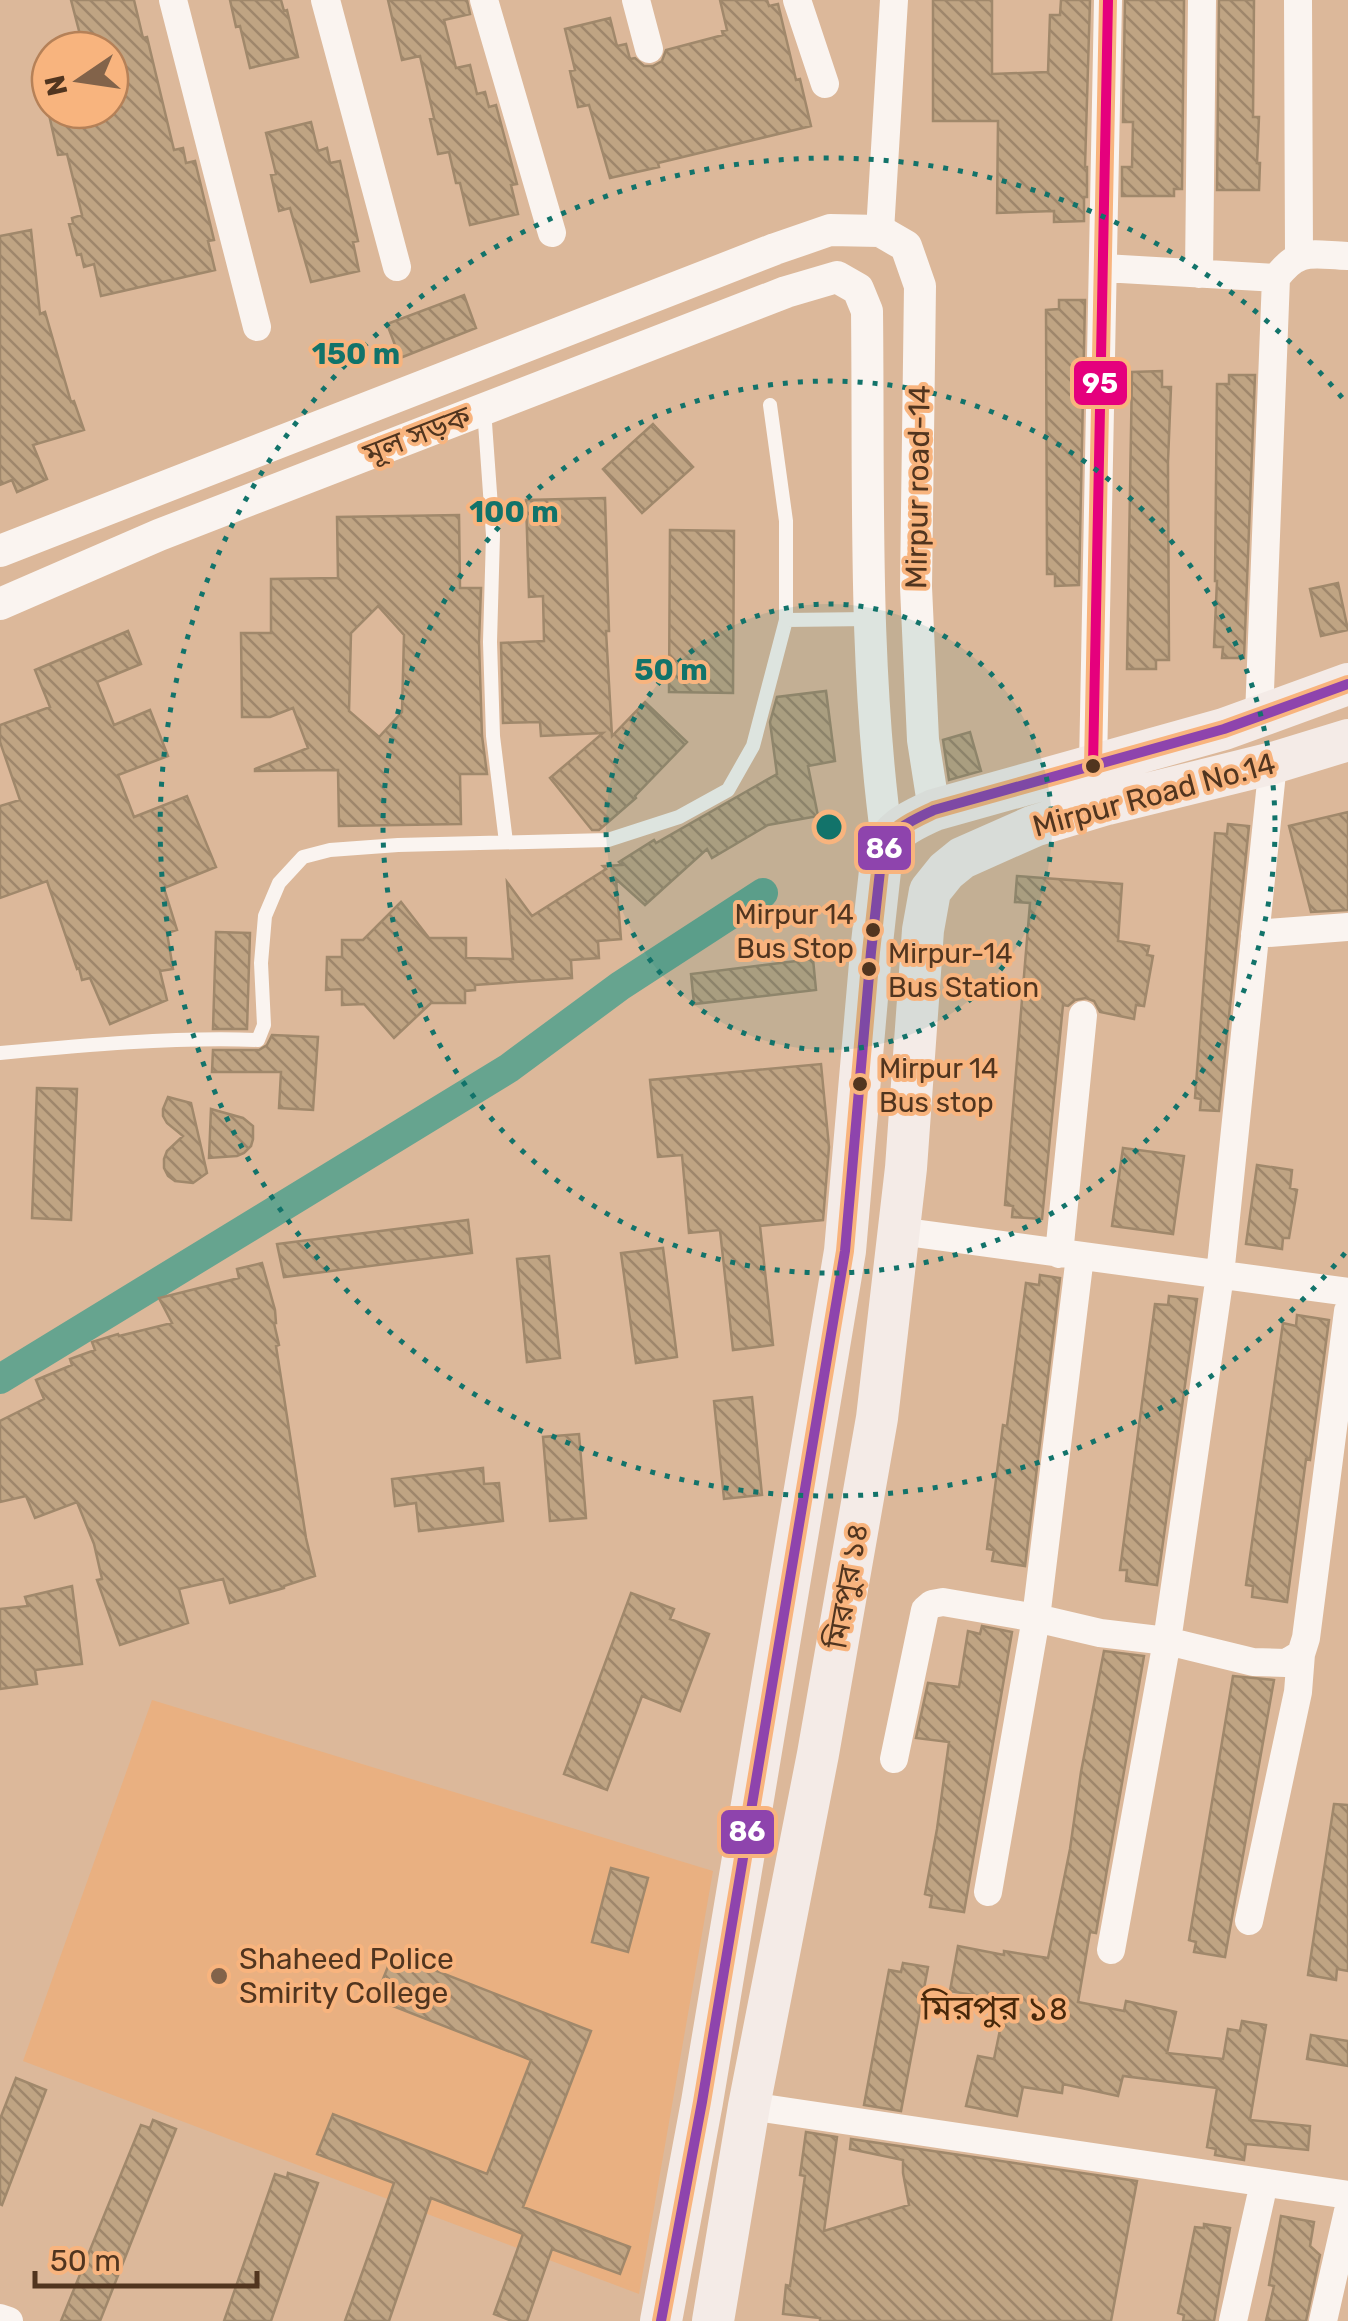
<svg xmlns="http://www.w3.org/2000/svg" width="1348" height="2321" viewBox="0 0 1348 2321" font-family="Rubik,'Noto Sans Bengali',sans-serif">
<defs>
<pattern id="building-back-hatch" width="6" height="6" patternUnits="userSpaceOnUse" patternTransform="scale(2.5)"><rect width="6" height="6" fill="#bfa483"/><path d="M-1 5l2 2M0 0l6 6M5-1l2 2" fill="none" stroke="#9e866b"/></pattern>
</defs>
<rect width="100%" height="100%" fill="#dcb89a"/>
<!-- built -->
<path fill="#e9b081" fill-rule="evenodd" d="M152 1700 713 1871 639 2294 23 2061ZM393 1954 590 2031 514 2230 317 2153 333 2114 487 2174 531 2060 375 1999Z"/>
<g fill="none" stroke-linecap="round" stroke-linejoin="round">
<!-- canal -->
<path stroke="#66a48f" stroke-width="30" d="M0 1379 509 1068 620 986 763 893"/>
</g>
<!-- building -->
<path fill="url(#building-back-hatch)" stroke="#a0886b" stroke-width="2.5" fill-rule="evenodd" d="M71 0H134L143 38 147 37 174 150 183 148 186 163 195 161 214 240 208 241 215 270 101 296 94 264 84 267 81 254 77 255 69 224 73 223 72 218 82 215 67 154 58 155 48 110H110V50H84Z
M230 0H281L284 11 287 10 298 57 250 68 240 26 236 27Z
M388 0H467L470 14 444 20 456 68 470 65 477 94 485 92 489 107 496 105 517 184 511 185 518 214 470 225 460 183H456L449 152 438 154 430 119 434 118 420 56 402 60Z
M720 0H767L769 6 778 4 796 80 800 79 811 126 658 163 659 167 610 178 589 105 578 107 570 71 575 70 565 29 610 18 617 46 626 44 630 59 635 58 644 66H653L662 61 666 50 723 35 722 31 727 30Z
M933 0H992V74L1048 72 1050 15H1060L1061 0H1090L1085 167H1087V197H1084V221L1054 222V211L997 213 998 121H933Z
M1125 0H1184L1182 189H1174V196H1122V167H1132L1133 122H1123Z
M1219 0H1254L1253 117H1259L1257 163H1260L1259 190H1217Z
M311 122 318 151 327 148 330 163 340 161 358 241 353 242 359 271 311 282 290 208 279 211 271 175 276 174 266 133Z
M31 230 40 314 45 312 71 402 74 401 84 430 33 445 47 479 17 492 12 480 0 485V236Z
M464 295 476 328 400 358 387 324Z
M1059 300H1085L1079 585 1055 586V574H1047L1046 310 1059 309Z
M1162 371V387H1171L1168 462 1169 660H1156V669H1127L1132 372Z
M1229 375H1255L1244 658H1222L1223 647H1214L1217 581H1215L1217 384H1229Z
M653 424 693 467 642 513 603 469Z
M605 498 609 631H606L612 736 645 702 687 742 635 796 636 798 599 830H592L550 778 603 733 541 736 540 722 503 723 501 643 544 641 543 596 529 597 526 500Z
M459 515 460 588H481L479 642 482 736 487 774H460L461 824 339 826 338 770 255 771V769L308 748 293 708 270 717H242L241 633H271V579L338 578 337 517ZM378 606 404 635 402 712 379 737 349 711 351 633Z
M670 530 734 531 733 693 669 692Z
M1338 583 1348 630 1321 636 1310 589Z
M128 631 141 664 97 682 114 725 150 710 168 756 118 775 134 817 187 796 216 867 164 888 177 930 167 933 173 969 160 971 167 1000 110 1024 90 978 82 980 79 968 77 969 47 881 0 898V806L20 800 0 742V725L50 707 35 670Z
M826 691 835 761 808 766 818 816 768 825 712 858 707 849 645 905 616 879 621 939 598 941 599 958 571 960 572 978 475 985V990L465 991V1003H431L394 1038 364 1004 342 1005V989L326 990 327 957H342V940H363L401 902 429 938H466V958L513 959 507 882 532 916 606 869 603 866 622 865 619 862 654 840 656 843 777 774 770 722 777 697Z
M970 732 981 771 949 780 943 740Z
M1348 812V910L1311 912 1289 826Z
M1228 824 1249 826 1219 1111 1200 1110 1201 1099 1195 1098 1215 833 1227 834Z
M1017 876 1122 884 1118 941 1149 946 1147 955 1153 956 1144 1006 1136 1005 1134 1019 1100 1012 1094 1001 1086 998 1075 1000 1068 1006 1063 1005 1042 1219 1012 1217 1013 1206 1005 1205 1030 903 1015 902Z
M216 932 250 933 247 1029H213Z
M813 959 816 990 694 1004 691 974Z
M272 1035 318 1037 313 1110 279 1108 281 1072H212L213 1050H259L267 1045Z
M821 1064 829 1147 823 1220 760 1226 773 1345 733 1350 720 1230 689 1233 682 1155 658 1157 650 1080Z
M37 1088 77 1089 71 1220 32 1218Z
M168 1097 191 1103 207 1173 193 1183 175 1181 168 1176 164 1168V1159L167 1151 183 1136 167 1123 163 1116V1109Z
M211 1109 243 1118 253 1126V1139L251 1146 244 1153 237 1156 209 1158Z
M1123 1148 1184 1156 1173 1234 1112 1226Z
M1257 1165 1292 1170 1290 1188 1297 1190 1289 1238H1283L1282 1249 1246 1244Z
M468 1220 472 1253 284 1277 277 1244Z
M663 1248 677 1357 636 1363 621 1253Z
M549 1256 560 1358 527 1362 517 1259Z
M262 1263 275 1310 276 1323H274L279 1345 276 1346 306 1538 315 1576 284 1586V1588L230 1603 223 1579 179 1589 188 1623 120 1645 97 1580 102 1579 94 1544 77 1502 35 1518 26 1496 0 1502V1421L44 1399 36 1380 72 1365 70 1359 95 1350 92 1342 118 1334 119 1336 172 1323 159 1298 239 1278 237 1269Z
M1040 1275 1060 1278 1025 1566 992 1561 994 1550 987 1549 1003 1425 1007 1426 1026 1283 1039 1285Z
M1169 1296 1197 1299 1157 1585 1126 1581 1127 1570H1120L1155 1304 1168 1305Z
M1297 1315 1329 1320 1310 1460 1306 1459 1287 1602 1252 1597 1253 1586 1246 1585 1283 1323 1296 1326Z
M752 1397 762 1495 724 1499 714 1401Z
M579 1434 586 1518 550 1521 543 1437Z
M483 1468 484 1484 499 1483 503 1521 419 1531 416 1503 395 1506 392 1479Z
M72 1586 82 1664 35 1670 37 1684 0 1689V1609L28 1606 25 1597Z
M631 1593 674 1609 670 1619 709 1634 680 1711 642 1696 607 1790 564 1774Z
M982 1626 1012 1632 964 1912 930 1907 932 1896 925 1894 937 1829 949 1742 916 1738 928 1683 959 1687 968 1631 980 1634Z
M1104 1651 1144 1656 1096 1933 1090 1932 1078 2002 1124 2011 1126 2001 1176 2012 1167 2053 1223 2059 1228 2029 1240 2031 1242 2021 1266 2025 1250 2120 1310 2126 1308 2150 1246 2144 1244 2160 1215 2155 1216 2149 1207 2147 1217 2088 1123 2076 1118 2096 1063 2084 1062 2093 1023 2087 1017 2116 966 2106 978 2056 994 2059 1006 2001 950 1991 958 1946 1004 1955V1951L1048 1958 1070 1849 1081 1772Z
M1233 1676 1274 1680 1225 1957 1194 1952 1196 1942 1189 1940Z
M1334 1804 1348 1805V1971L1337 1969 1336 1980 1308 1975Z
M611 1868 648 1878 628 1952 592 1942Z
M393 1954 591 2031 523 2207 630 2247 620 2274 552 2249 527 2321H512L494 2314 523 2234 431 2198 389 2321H345L394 2183 317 2154 333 2114 487 2174 531 2060 375 1999Z
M903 1963 928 1967 901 2111 864 2105 889 1970 901 1972Z
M1311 2035 1348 2041V2066L1307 2059Z
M16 2078 46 2090 2 2205 0 2204V2119Z
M153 2120 176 2129 100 2321H61L141 2125 150 2128Z
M806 2132 837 2137 824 2231 909 2205 903 2173V2160L850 2149 851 2139 1137 2181 1111 2321H820V2318L783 2314 786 2285 790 2286 805 2176 800 2175Z
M288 2173 318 2183 271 2321H224L275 2174 287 2178Z
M1281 2216 1314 2222 1310 2246 1320 2255 1306 2321H1266L1274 2286 1269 2285Z
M1204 2224 1230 2228 1214 2321H1183L1184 2315 1178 2313 1195 2227 1204 2228Z"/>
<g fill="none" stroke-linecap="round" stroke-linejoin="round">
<!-- service -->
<path stroke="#faf4f0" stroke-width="14" d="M770 405 786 521V620
M484 409 493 535 490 642 493 736 506 842
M0 1053C85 1045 172 1037 258 1040L264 1025 261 963 265 916 279 883 303 857 330 850 398 845 608 840 679 817 728 790 753 746 786 620 870 619"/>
<!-- minor -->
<path stroke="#faf4f0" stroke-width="28" d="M173 0 257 327
M325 0 397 267 326 0
M484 0 552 233 484 0
M636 0 649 49 636 0
M797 0 825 84 797 0
M1298 0 1299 255
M880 231 894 0
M1104 268 1276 278
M1199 274 1202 0
M1259 716 1276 278C1299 247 1312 255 1348 256
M1093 766 1108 0
M1255 934 1348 927
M899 1231 1348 1292
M1059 1254 1083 1015
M894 1759 925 1610 932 1604 943 1602 1036 1618 1100 1633 1167 1641 1253 1662 1286 1663 1301 1654 1306 1638 1348 1311
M988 1892 1036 1618 1080 1256
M1249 1921 1298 1692 1301 1654
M1111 1950 1167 1641 1220 1275 1273 763
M749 2106 1348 2195
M0 2318 9 2321
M1233 2321 1264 2183
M1323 2321 1348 2211"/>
<!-- tertiary -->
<path stroke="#faf4f0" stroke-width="32" d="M0 551 775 249 830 230 880 231 906 246 920 286 916 587 923 740 934 810
M0 604 159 535 786 292 837 277 858 289 867 311C869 487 863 665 887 840"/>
<!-- primary -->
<path stroke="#f4ebe7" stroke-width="42" d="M661 2321 702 2102 845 1251 871 952 882 853C892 828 911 821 934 810L1224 729 1348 684
M713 2321 749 2106 818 1754 877 1418 906 1168 923 930 930 891 946 871 962 858 1034 826 1107 804 1273 763 1348 740"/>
<!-- bus-1 casing -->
<g stroke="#f8b47e" stroke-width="18">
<path id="bus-1" d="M661 2321 702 2102 845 1251 871 952 882 853C892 828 911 821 934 810L1224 729 1348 684"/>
</g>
<!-- bus-2 casing -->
<g stroke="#f8b47e" stroke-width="18">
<path id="bus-2" d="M1093 766 1108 0"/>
</g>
<!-- bus-1 -->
<use href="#bus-1" stroke="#8e44ad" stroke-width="10"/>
<!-- bus-2 -->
<use href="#bus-2" stroke="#e5007d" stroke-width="10"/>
</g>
<!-- distance rings -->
<circle cx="829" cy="827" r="223" fill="#12736a" fill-opacity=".12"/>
<g fill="none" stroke="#12736a" stroke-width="5" stroke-dasharray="5 10">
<circle cx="829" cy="827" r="223"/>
<circle cx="829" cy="827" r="446"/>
<path d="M1345 1253A669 669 0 1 1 1345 401"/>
</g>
<!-- markers -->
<g fill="#51351f" stroke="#f8b47e" stroke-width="4">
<circle cx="1093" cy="766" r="9"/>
<circle cx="873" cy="930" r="9"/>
<circle cx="869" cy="969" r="9"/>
<circle cx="860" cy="1084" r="9"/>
</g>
<circle fill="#82634a" stroke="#f8b47e" stroke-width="4" cx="219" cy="1976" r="10"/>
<g text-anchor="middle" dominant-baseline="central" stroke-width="8" stroke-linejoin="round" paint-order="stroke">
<!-- bus labels -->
<g font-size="28" fill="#51351f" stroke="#f8b47e" text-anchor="start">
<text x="854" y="914" text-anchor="end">Mirpur 14<tspan x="854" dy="34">Bus Stop</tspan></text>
<text x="888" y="953">Mirpur-14<tspan x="888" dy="34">Bus Station</tspan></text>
<text x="879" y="1068">Mirpur 14<tspan x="879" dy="34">Bus stop</tspan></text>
</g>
<!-- street labels -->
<g font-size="30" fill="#51351f" stroke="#f8b47e">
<text transform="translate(417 435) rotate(-21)">মূল সড়ক</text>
<text transform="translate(918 487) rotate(-89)">Mirpur road-14</text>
<text transform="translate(1154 795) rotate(-15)">Mirpur Road No.14</text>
<text transform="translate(847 1586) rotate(-80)">মিরপুর ১৪</text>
</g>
<!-- poi labels -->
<g font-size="30" fill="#51351f" stroke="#f8b47e" text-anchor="start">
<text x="239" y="1959">Shaheed Police<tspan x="239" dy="34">Smirity College</tspan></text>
</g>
<!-- quarter labels -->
<g font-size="35" fill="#48280a" stroke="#f8b47e">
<text x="995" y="2008">মিরপুর ১৪</text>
</g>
</g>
<circle cx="829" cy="827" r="15" fill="#12736a" stroke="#f8b47e" stroke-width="5"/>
<g font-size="30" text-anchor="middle" font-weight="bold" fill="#12736a" stroke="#f8b47e" stroke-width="8" stroke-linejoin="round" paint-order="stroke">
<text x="356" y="364">150 m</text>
<text x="514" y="522">100 m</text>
<text x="671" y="680">50 m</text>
</g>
<g stroke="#f8b47e" stroke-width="4">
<rect x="1072" y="359" width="57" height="48" rx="10" fill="#e5007d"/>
<rect x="856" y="824" width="57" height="48" rx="10" fill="#8e44ad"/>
<rect x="719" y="1808" width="57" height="48" rx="10" fill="#8e44ad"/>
</g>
<g font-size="28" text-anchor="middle" font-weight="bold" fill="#fff">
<text x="1100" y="393">95</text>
<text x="884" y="858">86</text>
<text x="747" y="1841">86</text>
</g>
<!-- north arrow -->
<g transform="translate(80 80) rotate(257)"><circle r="48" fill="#f8b47e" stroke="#b58158" stroke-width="2.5"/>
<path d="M0-8L18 38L0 25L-18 38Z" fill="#82634a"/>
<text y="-15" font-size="28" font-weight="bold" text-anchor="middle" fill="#51351f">N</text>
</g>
<!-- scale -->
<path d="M35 2271v15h222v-15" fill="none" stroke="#51351f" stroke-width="5"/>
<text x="50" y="2271" font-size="30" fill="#51351f" stroke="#f8b47e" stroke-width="8" paint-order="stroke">50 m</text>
</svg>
